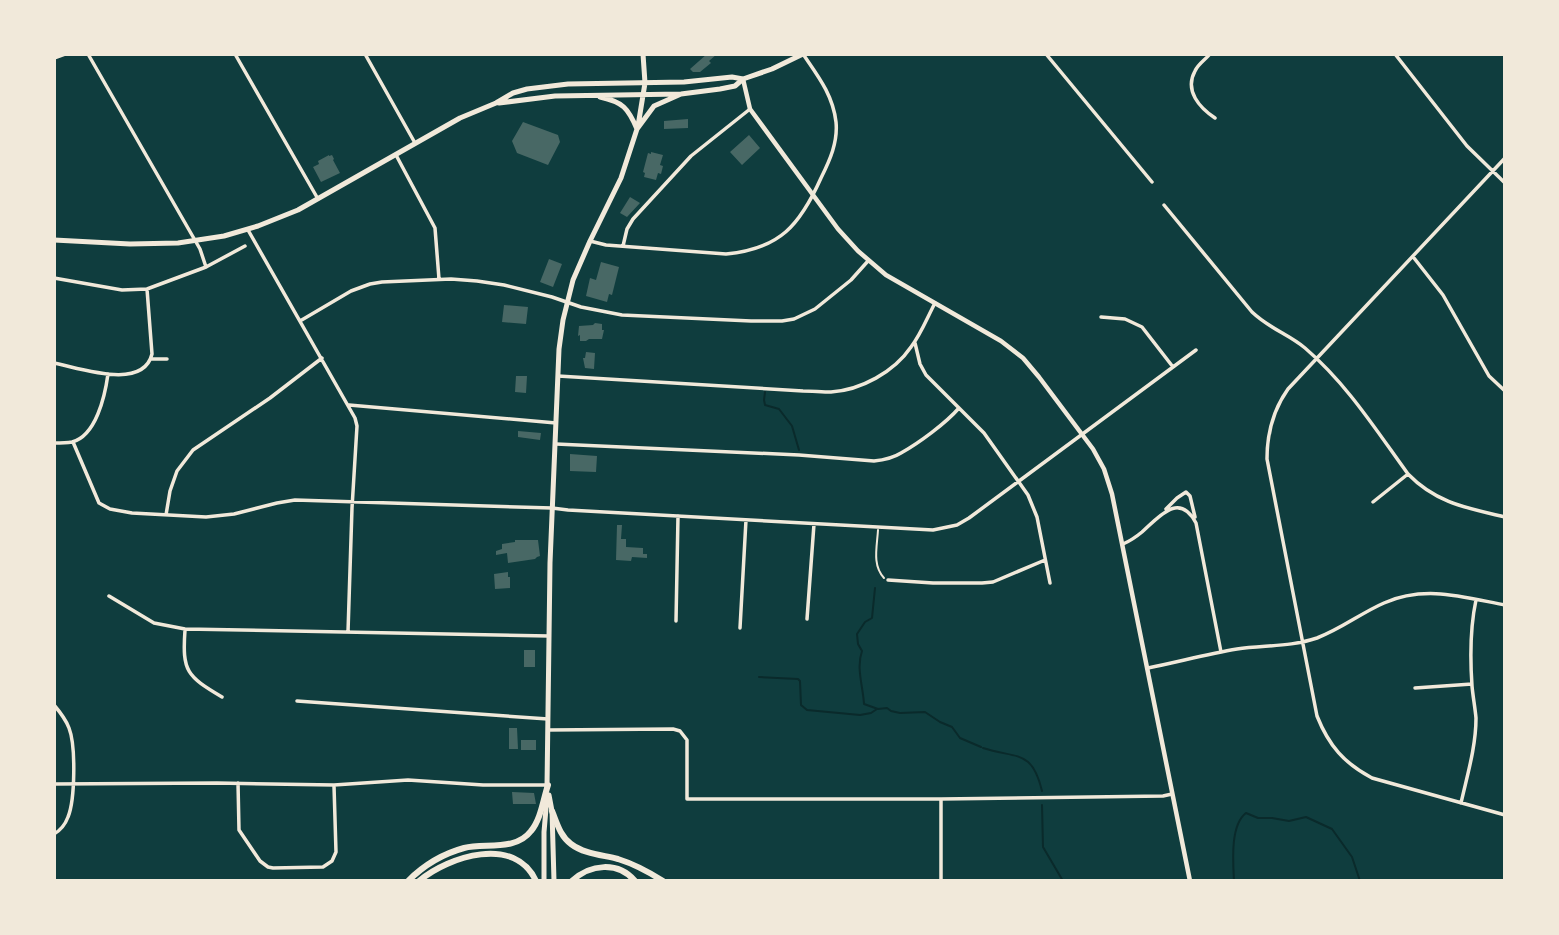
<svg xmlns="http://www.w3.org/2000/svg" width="1559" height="935" viewBox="0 0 1559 935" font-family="Roboto,sans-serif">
<rect width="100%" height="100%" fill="#0f3d3e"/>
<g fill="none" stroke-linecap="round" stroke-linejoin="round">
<!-- stream -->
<path stroke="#0a2a2b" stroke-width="2" d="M765 392 764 400 765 405 779 409 792 426 799 450
M875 588 872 618 865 622 857 634 858 644 862 651C856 668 863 686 864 704L878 709 887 708 891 711 900 713 925 712 940 722 952 727 960 738 981 747
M759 677 798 679 800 681 801 705 807 710 860 715 871 713 877 709
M983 748C1017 759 1032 749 1042 791
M1042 805 1043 847 1063 881
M1234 881C1233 862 1230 825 1246 813L1258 818H1272L1289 821 1306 817 1332 829 1352 857 1360 881
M1494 881 1505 880"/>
</g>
<!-- building -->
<path fill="#486865" d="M707 54H717L709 61 711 63 700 72H693L690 69Z
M688 119V128L664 129V121Z
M523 122 558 135 560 142 548 165 517 153 512 141Z
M749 135 760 148 742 165 730 152Z
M651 152 663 155 660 165 663 166 661 174 658 173 656 180 644 177 645 173 643 172 648 153 651 154Z
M329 155V156L332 155 334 159 333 160 340 173 321 182 313 167 319 164 318 161Z
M630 197 640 203 627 217 620 213Z
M549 259 562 264 553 287 540 282Z
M601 262 619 267 612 295 609 294 607 302 586 296 590 278 596 280Z
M504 305 528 307 526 324 502 322Z
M595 323 602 324V330H604L602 339H589L586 341H580V335L578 336 579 326 593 325Z
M586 352 595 353 594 369 585 368 583 358H585Z
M516 376H527L526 393 515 392Z
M518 431 541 433 540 440 518 437Z
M570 454 597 456 596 472 570 471Z
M617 525H622L621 539H626V547L643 548V554H647V558L632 557 631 561 616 560Z
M515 540H538L540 556 537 557 535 559 508 563 507 553 496 555V551L502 549V544L515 542Z
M508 572V577H510V588L495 589 494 574Z
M524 650H535V667H524Z
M509 728H517L518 749H509Z
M521 740H536V750H521Z
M512 792 534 793 536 804H513Z"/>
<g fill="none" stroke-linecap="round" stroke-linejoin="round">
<!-- path -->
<path stroke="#f1e9da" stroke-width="2" d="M878 530C877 547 872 565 884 578"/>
<!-- minor -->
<path stroke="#f1e9da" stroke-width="3.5" d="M88 54 200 249 206 267
M235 54 318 199
M365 54 415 143
M1046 54 1152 182
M1210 54C1205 60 1198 64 1195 71 1184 91 1200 108 1215 118
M1395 54 1467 146 1505 183
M54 58 65 54
M396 155 435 228 439 279
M1505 158 1288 389C1273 410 1267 434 1267 459L1317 716C1329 746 1344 763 1372 778L1505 815
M1164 205 1252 312C1270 329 1288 334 1305 348 1347 384 1376 430 1408 474 1436 503 1467 508 1505 517
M248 230 355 418 357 426 352 508 348 632
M590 241 606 245 726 254C780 249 800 225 821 178 830 160 838 142 836 122 833 95 818 76 803 54
M623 246 627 229 633 219 691 156 750 109
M1414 258 1443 295 1489 376 1505 391
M54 278 122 290 147 289 206 267 245 246
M1101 317 1125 319 1142 327 1173 367
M300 321 351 291 370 284 382 282 451 279 477 281 504 285 552 297 581 307 622 315 751 321H782L794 319 815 309 851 280 868 261
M915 343 920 364 926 375 984 433 1028 495 1037 517 1050 583
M152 359H167
M54 363C80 368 143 391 152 354L147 289
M558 376 803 391C812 391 822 392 831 392 861 390 894 372 911 347 921 334 927 318 935 303
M349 405 556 423
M73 442 99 503 110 509 132 513 206 517 234 514 277 503 295 500 552 508 568 510 933 530 957 525 969 518 1196 350
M54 443C60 443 66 443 72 442 96 436 105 396 108 374
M556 444 799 455 874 461C884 460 893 458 901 453 919 443 946 423 959 408
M1373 502 1408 474
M1166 509 1177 498 1186 492 1190 496 1195 517
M166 515 170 491 177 471 193 450 270 398 322 358
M1123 544C1130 541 1136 537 1142 532 1159 517 1179 491 1196 523L1221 652
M888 580 933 583H982L993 582 1045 560
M109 596 154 623 185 629 549 636
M807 619 814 524
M676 621 678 516
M740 628 746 520
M185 630C182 672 187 676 222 697
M1148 668C1178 662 1207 654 1237 649 1264 645 1291 647 1317 638 1341 629 1361 613 1384 603 1425 585 1463 597 1505 605
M1415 688 1472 684
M297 701 548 719
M54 705C60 712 66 720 69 728 76 746 75 800 68 817 65 825 61 830 54 834
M548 730 673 729 680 731 687 740V799H941L1163 796 1172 794
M238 783 239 830 260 861 268 867 273 868 323 867 332 861 336 852 334 786
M54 784 217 783 334 785 408 780 483 785H548
M941 799V881
M1461 803C1467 776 1476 747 1476 718 1475 707 1473 697 1472 686 1470 657 1470 628 1476 600"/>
<!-- tertiary -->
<path stroke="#f1e9da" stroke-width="4.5" d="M743 79 750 109 838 229 858 251 886 275 1001 341 1023 358 1039 377 1093 449 1104 469 1112 494 1190 881"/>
<!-- secondary -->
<path stroke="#f1e9da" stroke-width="5" d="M643 54 645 83"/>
<!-- primary -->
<path stroke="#f1e9da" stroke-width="5" d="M600 97C623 102 628 108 637 129
M499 103 555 96 681 94 720 89 735 86 743 79 772 69 803 54
M638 126 645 83
M54 240 130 244 178 243 224 236 258 226 298 210 460 118 496 103 513 93 527 89 568 84 684 82 732 77 743 79
M547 787 550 563 559 349 563 320 573 280 590 241 621 178 637 129 654 106 681 94
M549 795 552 811 554 881
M544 881V832L547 797"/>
<!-- motorway -->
<path stroke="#f1e9da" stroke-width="6" d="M552 811C557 823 560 836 571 844 584 854 603 855 618 859 634 864 649 872 663 881
M408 881C424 865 442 854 464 848 486 843 516 851 531 831 541 819 543 800 548 785
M419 881C449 856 515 835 536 881
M572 881C590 864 618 861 635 881"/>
</g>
<!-- border -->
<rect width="1559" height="935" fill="none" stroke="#f1e9da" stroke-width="112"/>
</svg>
